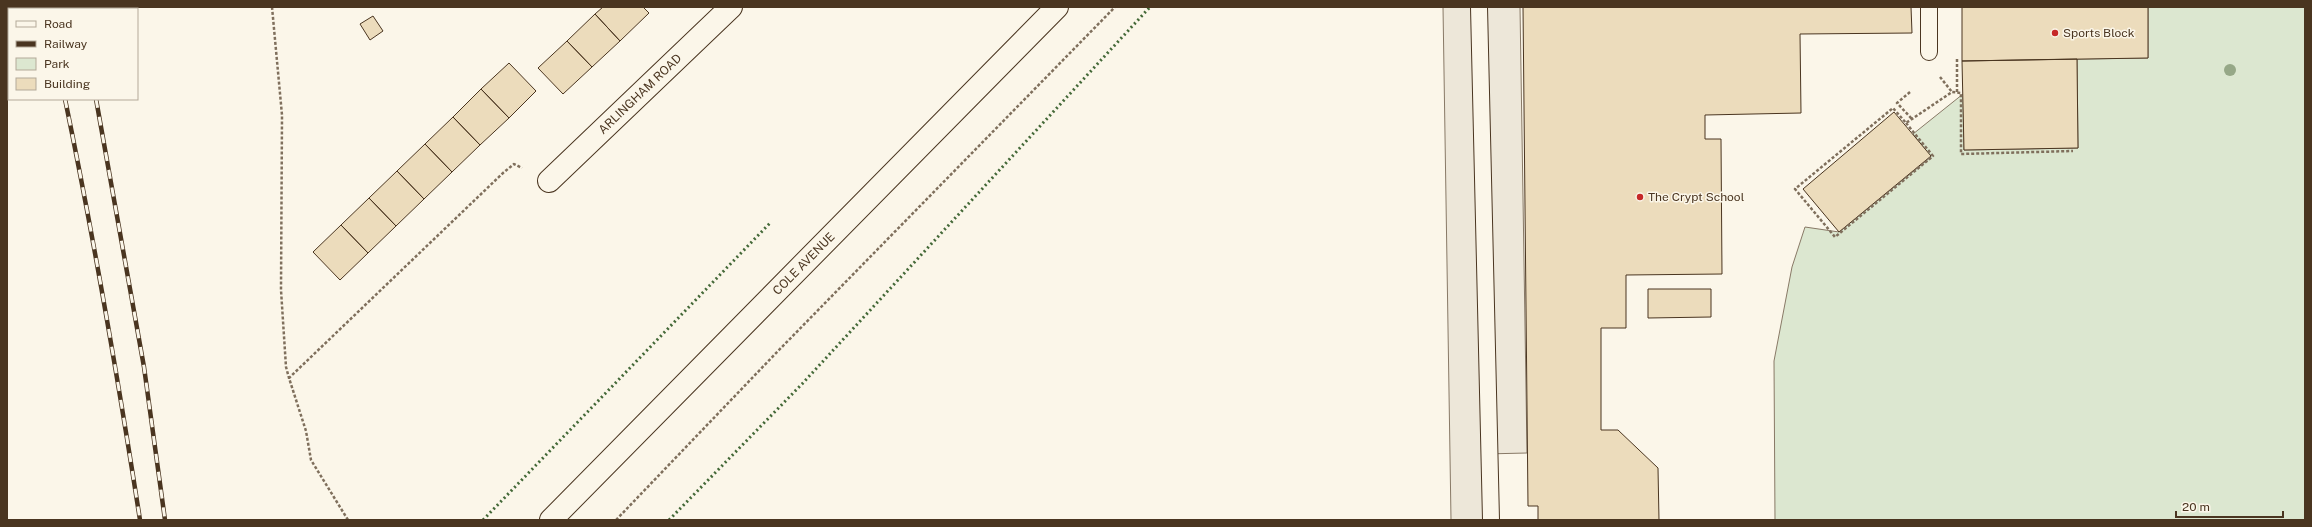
<svg xmlns="http://www.w3.org/2000/svg" width="2312" height="527" viewBox="0 0 2312 527" font-family="'Public Sans',sans-serif">
<rect width="100%" height="100%" fill="#fbf6e9"/>
<!-- green -->
<path fill="#dce7d0" stroke="#887966" d="M2148 7H2305V520H1775L1774 361 1792 267 1805 227 1839 232 1931 157 1913 134 1963 94 1964 150 2078 148 2077 59 2148 58Z"/>
<!-- parking -->
<path fill="#ede7d9" stroke="#887966" d="M1443 7H1520L1527 453 1484 454 1485 520H1451Z"/>
<!-- building -->
<path fill="#ecdcbc" stroke="#4a3520" d="M603 7H643L649 13 620 41 595 14Z
M1523 7H1911L1912 33 1800 34 1801 113 1705 115V139H1721L1722 274 1626 275V328H1601V430H1618L1658 468 1659 520H1538V506H1528Z
M1962 7H2148V58L1962 61Z
M595 14 620 41 592 67 567 41Z
M373 16 383 31 370 40 360 24Z
M567 41 592 67 563 94 538 68Z
M2077 59 2078 148 1964 150 1962 61Z
M509 63 536 91 509 118 481 89Z
M481 89 509 118 480 145 453 117Z
M1894 112 1931 156 1839 232 1803 189Z
M453 117 480 145 452 172 425 144Z
M425 144 452 172 424 199 397 171Z
M397 171 424 199 396 226 369 198Z
M369 198 396 226 368 253 341 225Z
M341 225 368 253 340 280 313 252Z
M1648 289H1711V317L1648 318Z"/>
<g fill="none" stroke-linecap="round" stroke-linejoin="round">
<!-- lane casing -->
<g stroke="#4a3520" stroke-width="18">
<path id="lane" d="M1479 7 1491 520
M1929 52V7"/>
</g>
<!-- street casing -->
<g stroke="#4a3520" stroke-width="24">
<g id="street">
<path id="s1" d="M549 181 731 7"/>
</g>
</g>
<!-- highway casing -->
<g stroke="#4a3520" stroke-width="24">
<g id="highway">
<path id="s2" d="M551 520 1057 7"/>
</g>
</g>
<!-- path -->
<path stroke="#7f6f5c" stroke-width="2.5" stroke-dasharray="3 2" stroke-linecap="butt" d="M272 7 282 115 281 290 286 367 289 378
M1957 59V92
M1940 77 1952 92
M1910 92 1897 103 1912 119
M1906 123 1933 156 1835 237 1795 189 1893 108 1906 123 1952 92 1961 93V154L2073 151
M348 520 311 460 306 431 289 378 503 173 514 164 522 168
M616 520 778 351 1115 7"/>
<!-- lane -->
<use href="#lane" stroke="#fbf6e9" stroke-width="16"/>
<!-- street -->
<use href="#street" stroke="#fbf6e9" stroke-width="22"/>
<!-- highway -->
<use href="#highway" stroke="#fbf6e9" stroke-width="22"/>
<!-- rail casing -->
<g stroke="#4a3520" stroke-width="4.5">
<path id="rail" d="M46 7V9
M78 7 79 9
M65 99C94 239 118 379 140 520
M96 99 144 367 165 520"/>
</g>
<!-- rail -->
<use href="#rail" stroke="#fbf6e9" stroke-width="3" stroke-dasharray="9" stroke-linecap="butt"/>
<!-- hedge -->
<path stroke="#436837" stroke-width="3" stroke-dasharray="2 3" stroke-linecap="butt" d="M483 520 771 222
M669 520 802 384 1150 7"/>
</g>
<!-- trees -->
<circle fill="#96a887" cx="2230" cy="70" r="6"/>
<!-- markers -->
<g fill="#c62828" stroke="#fbf6e9" stroke-width="1.5">
<circle cx="2055" cy="33" r="4"/>
<circle cx="1640" cy="197" r="4"/>
</g>
<g text-anchor="middle" dominant-baseline="central" stroke-width="3" stroke-linejoin="round" paint-order="stroke">
<!-- poi labels -->
<g font-size="12" fill="#4a3520" stroke="#fbf6e9" text-anchor="start">
<text x="2063" y="33">Sports Block</text>
<text x="1648" y="197">The Crypt School</text>
</g>
<!-- street labels -->
<g font-size="12" fill="#4a3520" stroke="#fbf6e9">
<text stroke="none"><textPath href="#s1" startOffset="126">ARLINGHAM ROAD</textPath></text>
<text stroke="none"><textPath href="#s2" startOffset="360">COLE AVENUE</textPath></text>
</g>
</g>
<!-- border -->
<rect width="2312" height="527" fill="none" stroke="#4a3520" stroke-width="16"/>
<!-- legend -->
<rect x="8" y="8" width="130" height="92" fill="#fbf6e9" stroke="#b4a999"/>
<rect x="16" y="21" width="20" height="6" fill="#fbf6e9" stroke="#b4a999"/>
<text x="44" y="28" font-size="12" fill="#4a3520">Road</text>
<rect x="16" y="41" width="20" height="6" fill="#4a3520" stroke="#b4a999"/>
<text x="44" y="48" font-size="12" fill="#4a3520">Railway</text>
<rect x="16" y="58" width="20" height="12" fill="#dce7d0" stroke="#b4a999"/>
<text x="44" y="68" font-size="12" fill="#4a3520">Park</text>
<rect x="16" y="78" width="20" height="12" fill="#ecdcbc" stroke="#b4a999"/>
<text x="44" y="88" font-size="12" fill="#4a3520">Building</text>
<!-- scale -->
<path d="M2176 511v6h107v-6" fill="none" stroke="#4a3520" stroke-width="2"/>
<text x="2182" y="511" font-size="12" fill="#4a3520" stroke="#fbf6e9" stroke-width="3" paint-order="stroke">20 m</text>
</svg>
